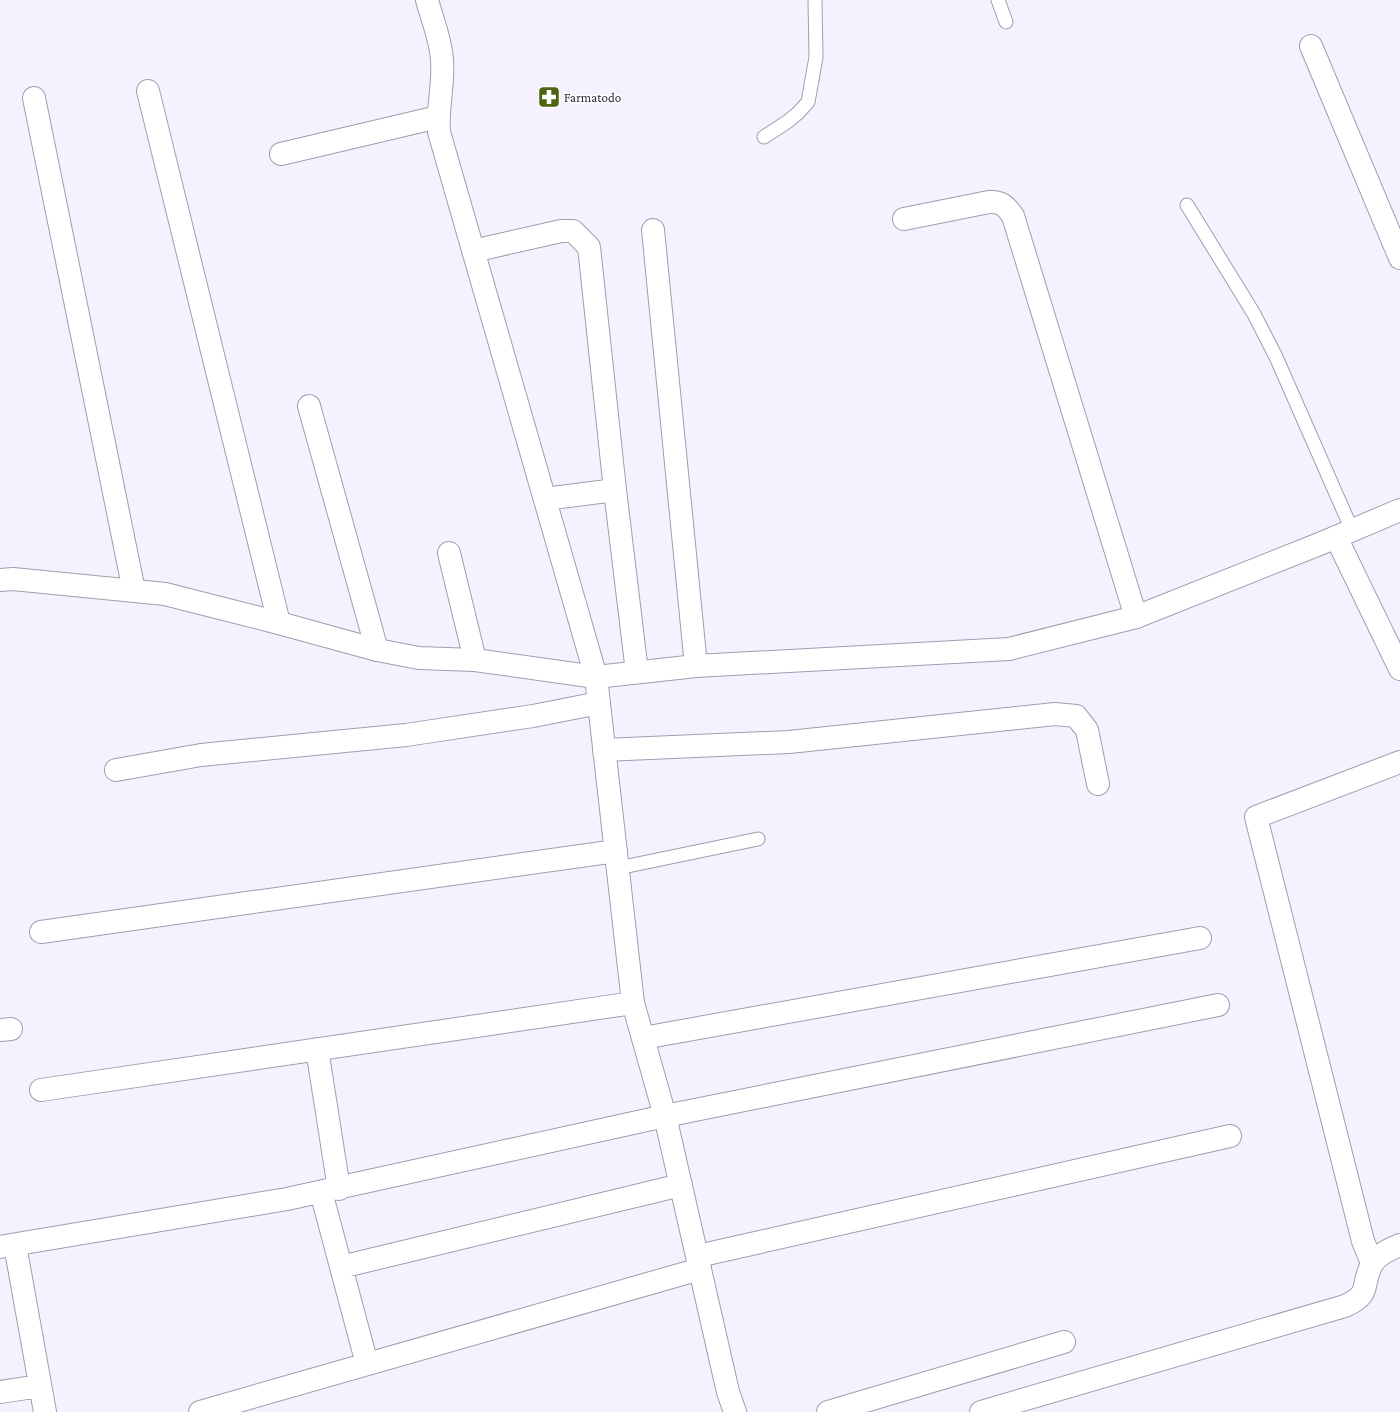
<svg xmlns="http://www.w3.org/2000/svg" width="1400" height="1412" viewBox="0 0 1400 1412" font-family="'Crimson Pro',serif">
<rect width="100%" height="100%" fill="#f6f1ff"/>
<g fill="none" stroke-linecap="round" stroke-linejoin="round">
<!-- service casing -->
<g stroke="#a39bb0" stroke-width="15">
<path id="service" d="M998 0 1006 22
M764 137 787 122 798 113 808 102 816 57 815 0
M1187 205 1254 314 1276 357 1352 530
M618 868 758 839"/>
</g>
<!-- minor casing -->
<g stroke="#a39bb0" stroke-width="24">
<path id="minor" d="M427 0C432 19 441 40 442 60 444 84 437 108 439 132L596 677
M1311 46 1400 258
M148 91 279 623
M34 98 134 591
M281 154 438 117
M904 219 989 202C1001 201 1006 206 1013 216L1136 617
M653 230 696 666
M473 251 561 231H573L589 247 615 490 637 672
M309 406 377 650
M545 499 615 490
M1336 537 1400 669
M449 553 475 660
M604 750 789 742 1055 714 1076 716 1087 730 1098 784
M116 770 201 755 406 735 533 716 599 703
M41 932 616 851
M0 1030 11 1029
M643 1038 1200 938
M317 1049 339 1189
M41 1090 633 1003
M321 1192 367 1364
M15 1245 45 1412
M0 1247 287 1199 665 1116 1218 1005
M698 1256 1230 1136
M1372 1263 1363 1241 1256 817 1400 762
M341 1267 681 1185
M0 1392 40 1386
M200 1412 700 1269
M828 1412 1064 1342
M981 1412 1345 1306C1373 1293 1360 1286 1372 1264 1377 1255 1390 1249 1400 1245"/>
</g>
<!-- tertiary casing -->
<g stroke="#a39bb0" stroke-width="24">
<path id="tertiary" d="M0 580 13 579 165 594 279 623 377 650 419 658 475 660 596 677 696 666 1009 649 1136 617 1322 543 1400 510
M596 677 633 1003 665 1116 728 1392 735 1412"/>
</g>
<!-- service -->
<use href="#service" stroke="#fff" stroke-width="13"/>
<!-- minor -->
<use href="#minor" stroke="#fff" stroke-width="22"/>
<!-- tertiary -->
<use href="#tertiary" stroke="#fff" stroke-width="22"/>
</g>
<!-- icons -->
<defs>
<g id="pharmacy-square" transform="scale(1.15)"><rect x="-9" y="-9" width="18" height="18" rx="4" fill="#4f6512" stroke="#fff"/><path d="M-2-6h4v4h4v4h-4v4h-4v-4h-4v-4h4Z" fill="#fff"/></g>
</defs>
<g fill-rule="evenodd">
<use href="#pharmacy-square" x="549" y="97"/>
</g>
<g text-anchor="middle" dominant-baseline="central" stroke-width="3" stroke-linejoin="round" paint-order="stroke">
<!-- poi labels -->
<g font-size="13" fill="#2c2831" stroke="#fff" text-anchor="start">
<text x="564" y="97">Farmatodo</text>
</g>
</g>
</svg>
